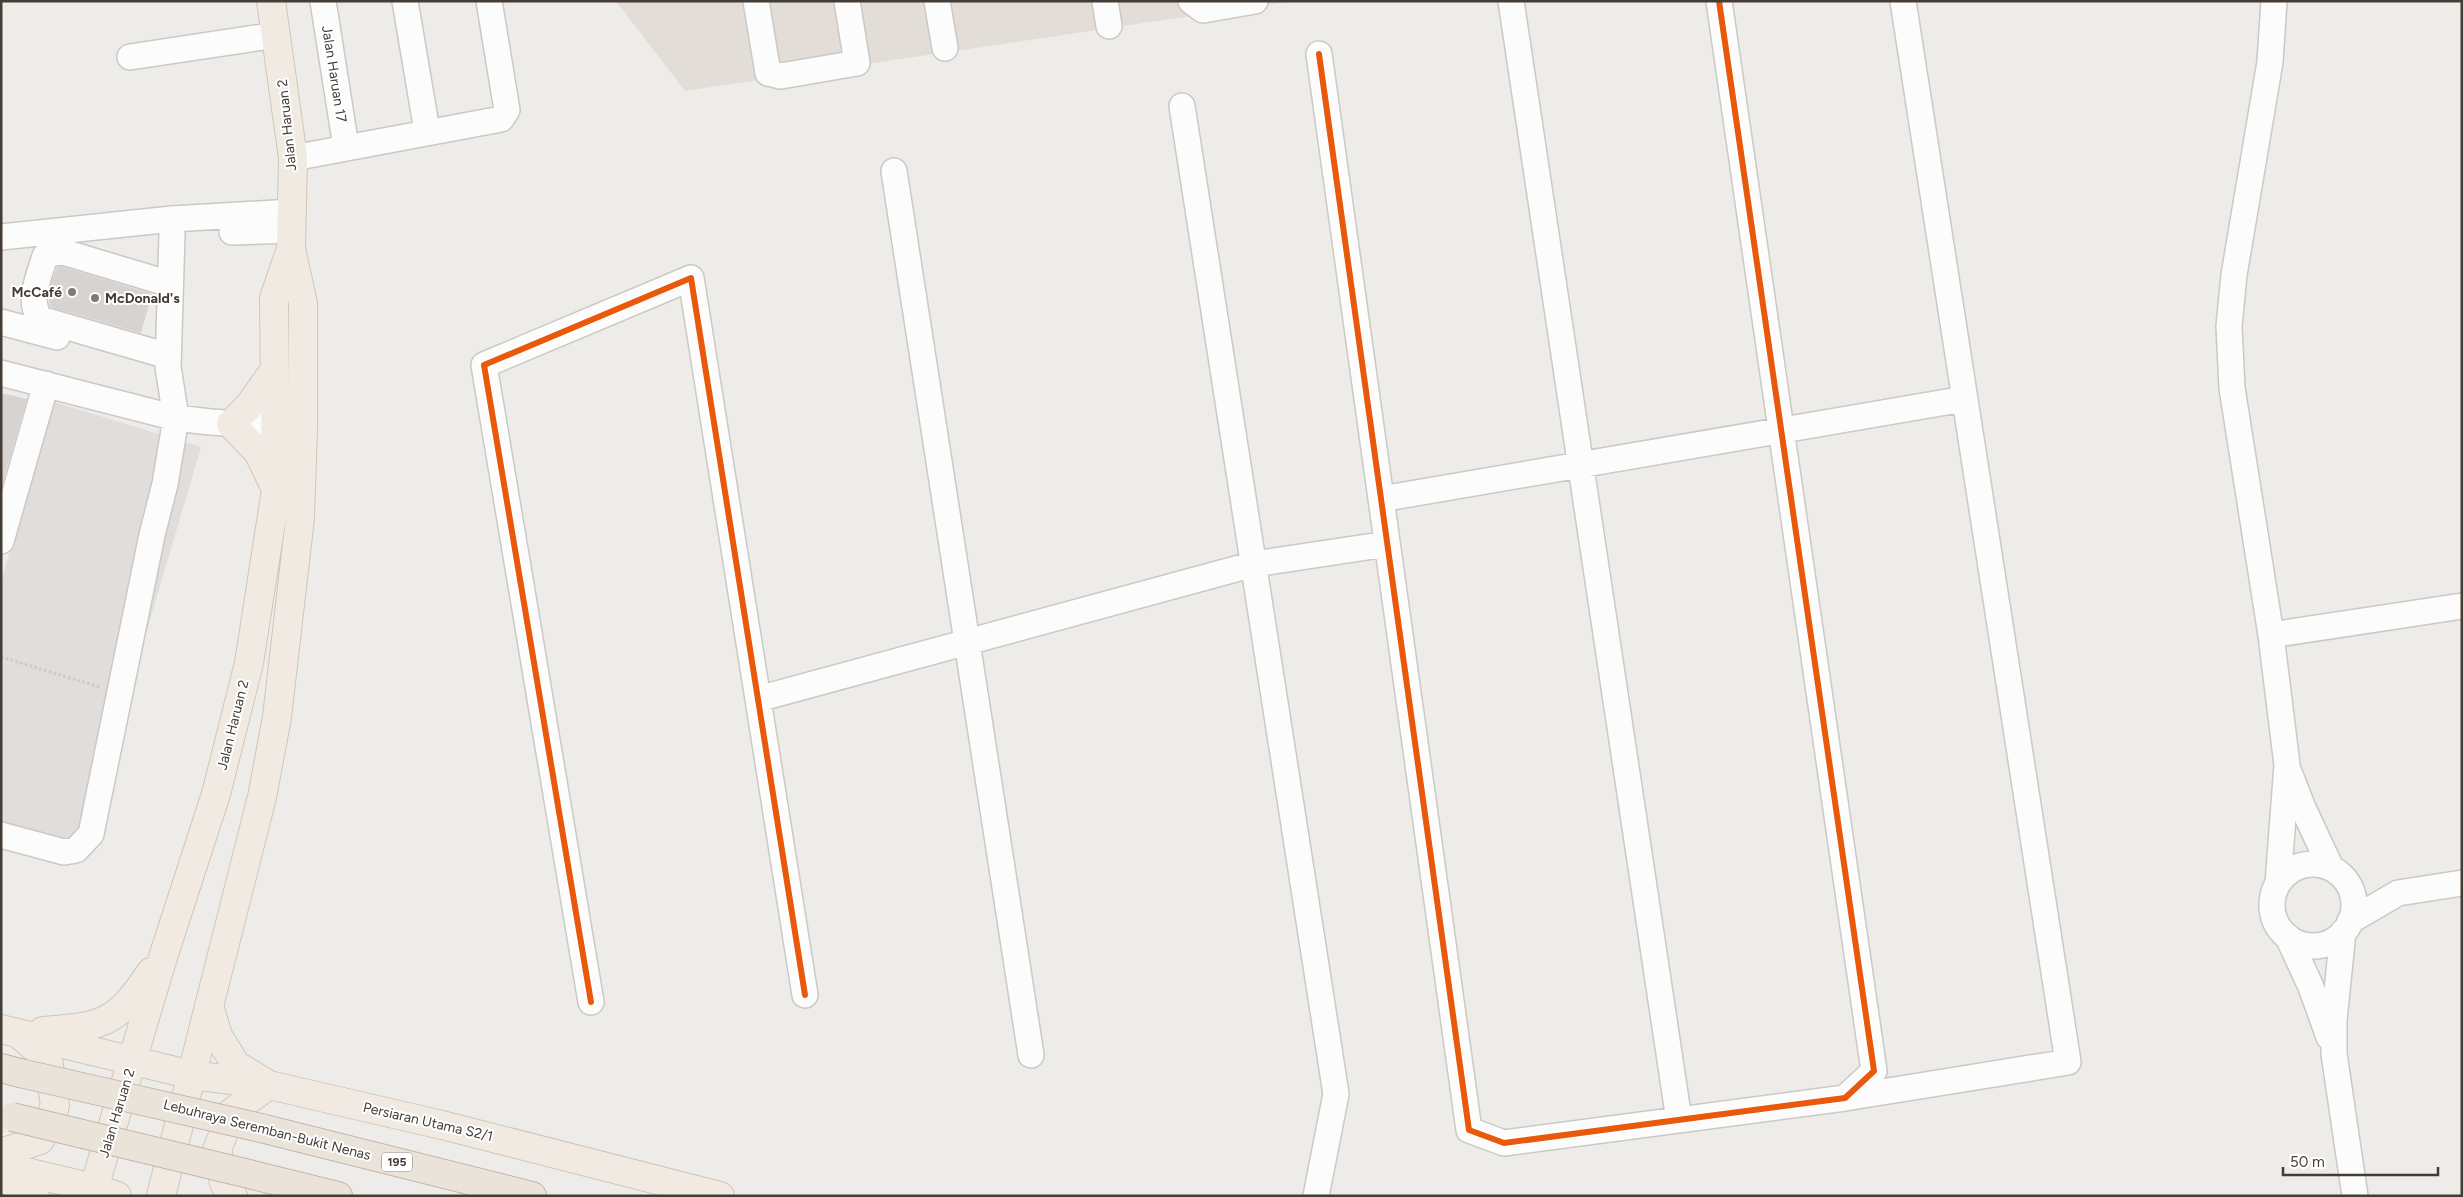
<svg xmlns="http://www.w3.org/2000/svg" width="2463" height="1197" viewBox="0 0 2463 1197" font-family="Figtree,sans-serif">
<rect width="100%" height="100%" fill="#eeece9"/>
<!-- residential -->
<path fill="#e2ddd6" d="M616 1H1293L685 91Z"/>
<!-- parking -->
<path fill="#e0ddda" d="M54 402 201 447 79 861 1 838V582Z"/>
<!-- building -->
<path fill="#d6d3d0" d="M60 266 152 294 141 333 50 307 49 297 51 284 57 267Z
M1 393 27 399 1 488Z"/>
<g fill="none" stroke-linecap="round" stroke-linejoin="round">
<!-- minor casing -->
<g stroke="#cbc8c5" stroke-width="28">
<path id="minor" d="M323 1 346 147
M405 1 427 131
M756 1 768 73 781 76 857 63 847 1
M937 1 945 48
M1105 1 1109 26
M1191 1 1203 10 1255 1
M1511 1 1679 1120
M2274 1 2270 62 2234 275 2229 326 2232 388 2271 635 2287 765 2278 883
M1319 54 1469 1130 1504 1143 1845 1098 1874 1071 1719 1
M130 57 276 35
M1182 106 1336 1094 1316 1196
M293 158 501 119 507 110 489 1
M894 171 1031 1055
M232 232 292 230
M1 237 172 219 292 212
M1 322 57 337
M168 356 40 319C27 300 39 277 45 256L60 251 170 284
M1 373 176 418 210 422 295 427
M1381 499 1964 399
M1 541 46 384
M2271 635 2462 606
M758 699 1254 564 1387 544
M2289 772 2303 808 2331 868
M1 835 64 852 76 850 91 834 152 535 165 484 176 418 168 367 172 234
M2272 905a41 41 0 1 1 82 0a41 41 0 1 1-82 0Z
M2350 921 2398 893 2462 883
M2343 932 2334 1020V1054L2355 1196
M2288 937 2311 987 2329 1037
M591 1002 484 365 691 278 805 995
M1845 1098 2068 1062 1903 1"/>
</g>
<!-- major casing -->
<g stroke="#cfc6b8" stroke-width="30">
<path id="major" d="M274 485 258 452 231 424 249 406 275 369
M209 1005 218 1036 236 1065 269 1085 232 1112 217 1150 224 1183 233 1196
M1 1029 192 1075 269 1085 442 1125 720 1196
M43 1031C105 1026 116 1024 151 972
M1 1153 40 1140 55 1106 48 1059 20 1035
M1 1166 94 1188 117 1196
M1 1176 35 1196
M94 1188 164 954 216 794 249 663 276 490 274 298 291 249
M161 1196 262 797 277 717 300 518 303 428V303L291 249 293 158 271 1"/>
</g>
<!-- highway casing -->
<g stroke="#c4b6a6" stroke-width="30">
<path id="highway" d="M1 1068 20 1073
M261 1128 532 1196
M253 1175 338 1196"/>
</g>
<!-- path -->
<path stroke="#cdcac7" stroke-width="3" stroke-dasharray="2.5 2.5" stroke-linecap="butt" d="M1 657 100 687"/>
<!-- minor -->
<use href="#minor" stroke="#fcfcfc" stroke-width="25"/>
<!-- major -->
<use href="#major" stroke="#f0eae3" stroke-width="28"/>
<!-- highway -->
<use href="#highway" stroke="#eae3da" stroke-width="28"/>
<!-- highway-bridge casing -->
<g stroke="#c4b6a6" stroke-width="30" stroke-linecap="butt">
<path id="highway-bridge" d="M20 1073 261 1128
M12 1117 253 1175"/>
</g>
<!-- highway-bridge -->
<use href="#highway-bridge" stroke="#eae3da" stroke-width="28"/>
<!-- cycleway casing -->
<g stroke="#fff" stroke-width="9">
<path id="cycleway" d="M1319 54 1469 1130 1504 1143 1845 1098 1874 1071 1719 1
M591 1002 484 365 691 278 805 995"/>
</g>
<!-- cycleway -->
<use href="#cycleway" stroke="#e8590c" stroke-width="6"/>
</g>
<!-- markers -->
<g fill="#807a74" stroke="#fff" stroke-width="2">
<circle cx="72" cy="292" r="5"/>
<circle cx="95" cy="298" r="5"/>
</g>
<g text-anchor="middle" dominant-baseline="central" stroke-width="4" stroke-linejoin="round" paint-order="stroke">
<!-- shield labels -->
<rect fill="#fff" stroke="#7c7672" stroke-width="1" x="382" y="1152.5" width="30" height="19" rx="4"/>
<g font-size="12" font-weight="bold" fill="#443c35">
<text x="397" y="1162">195</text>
</g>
<!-- street labels -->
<g font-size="14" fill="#443c35" stroke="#fff">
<text transform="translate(334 74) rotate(81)">Jalan Haruan 17</text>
<text transform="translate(287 125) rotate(-96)">Jalan Haruan 2</text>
<text transform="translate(233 725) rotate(-76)">Jalan Haruan 2</text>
<text transform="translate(117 1113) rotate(-73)">Jalan Haruan 2</text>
<text transform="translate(428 1122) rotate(13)">Persiaran Utama S2/1</text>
<text transform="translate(267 1130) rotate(14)">Lebuhraya Seremban-Bukit Nenas</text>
</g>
<!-- poi labels -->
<g font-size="14" font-weight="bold" fill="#443c35" stroke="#fff" text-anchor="end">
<text x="62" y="292">McCafé</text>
<text x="105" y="298" text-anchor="start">McDonald's</text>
</g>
</g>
<!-- border -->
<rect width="2463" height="1197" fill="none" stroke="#443c35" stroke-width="5"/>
<!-- scale -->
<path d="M2283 1167v8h155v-8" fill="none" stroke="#443c35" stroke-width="2.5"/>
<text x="2290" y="1167" font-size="15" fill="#443c35" stroke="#ffffff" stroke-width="4" paint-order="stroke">50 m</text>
</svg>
